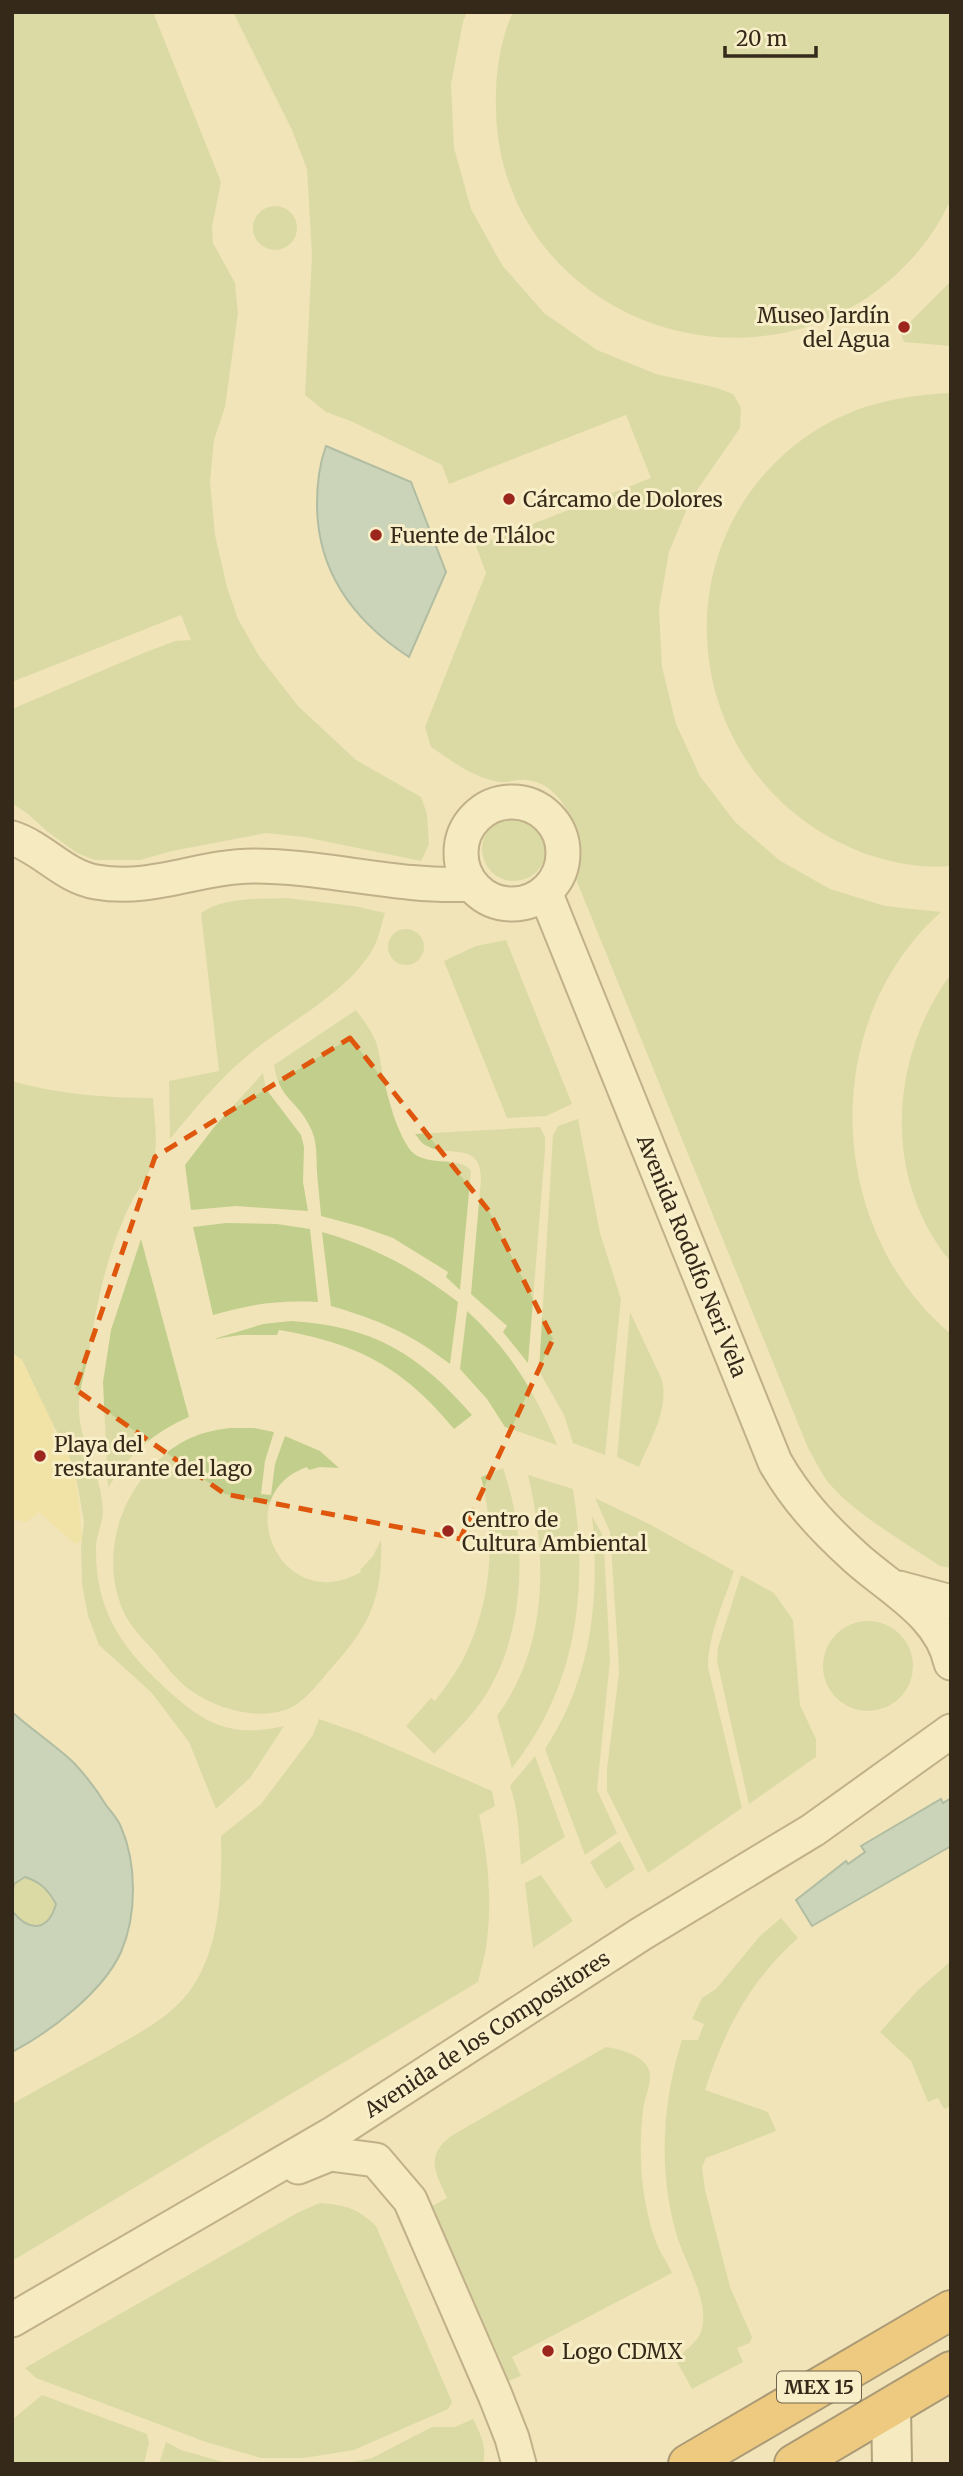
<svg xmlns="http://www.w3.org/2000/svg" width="963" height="2476" viewBox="0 0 963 2476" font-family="Merriweather,serif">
<rect width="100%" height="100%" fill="#f1e4b8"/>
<!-- green -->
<path fill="#c2cf8c" d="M12 12H153L221 182 212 227 213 243 235 283 238 313 225 407 214 440 210 481 215 535 227 587 238 619 259 656 298 706 356 760 421 797 427 814 429 844 421 861 304 837 266 833 172 851 140 860H95L77 853 48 832 28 814 12 803V709L146 652 175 641 191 640 181 615 12 682Z
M233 12H467L463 22 451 84 454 148 471 209 502 265 544 313 597 350 656 374 714 387 733 394 741 408 740 428 691 499 669 552 659 609 662 667 676 724 700 776 735 822 779 860 830 889 885 906 941 912C818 1022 825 1229 951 1334V1568L940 1566C906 1543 853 1513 827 1481 820 1471 814 1458 808 1448L575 877C575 866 577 855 577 844 576 817 556 782 526 780 517 779 508 783 499 782 474 778 452 761 431 747L425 727 486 573 476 546 651 478 626 415 449 484 442 465 353 422 326 412 305 395 312 255 307 169 292 130Z
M513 12H951V198C934 240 899 277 862 301 710 397 500 295 496 111 495 77 499 43 513 12Z
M253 228a22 22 0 1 1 44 0a22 22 0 1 1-44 0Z
M951 281V346L904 342 900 332Z
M951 393V866C906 870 857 855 819 831 675 740 667 531 810 434 853 405 900 395 951 393Z
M482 849a32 32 0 1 1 64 0a32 32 0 1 1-64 0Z
M287 898 354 906 385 913C381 925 379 938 373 949 346 995 287 1022 247 1056 218 1080 194 1110 170 1139L169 1081 219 1071 201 913C224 897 260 899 287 898Z
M388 947a18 18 0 1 1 36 0a18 18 0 1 1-36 0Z
M506 940 572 1104 546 1116 507 1118 444 961 476 946Z
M951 974V1262C882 1180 889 1057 951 974Z
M356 1010C363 1020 372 1031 376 1042 380 1054 381 1068 384 1080 389 1102 396 1128 408 1147 422 1170 460 1154 471 1171L460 1290 446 1277 448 1272 393 1238 362 1227 321 1216C320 1201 318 1187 317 1172 316 1155 318 1141 309 1125 296 1099 279 1099 274 1065Z
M263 1073 266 1089 301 1135 304 1147 303 1182 308 1211 236 1206 191 1210 185 1165 215 1126Z
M12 1081C57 1094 106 1098 153 1098 154 1118 159 1143 153 1162 149 1175 140 1187 133 1199 124 1216 117 1235 111 1253 100 1287 94 1321 88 1356 85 1371 80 1387 79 1403 77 1441 102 1473 103 1511 103 1523 96 1535 96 1547 95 1607 119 1645 162 1685 202 1722 228 1739 284 1726L250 1778 216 1809 189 1742 151 1692 99 1645 88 1616 82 1584 81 1547 84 1522 77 1482 66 1448 48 1416 22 1360 12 1353Z
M578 1119 600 1233 621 1299 605 1455 573 1443 564 1415 539 1371 553 1135 558 1126Z
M540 1127 545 1137V1150L528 1363 503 1332 507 1326 471 1294 481 1180C481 1140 449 1158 427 1146 422 1144 419 1139 415 1134Z
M226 1223 277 1224 310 1229 318 1302C279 1300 250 1304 213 1315L193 1227Z
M322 1232C377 1248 413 1268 458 1302L450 1364C410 1333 379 1320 331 1306Z
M141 1239 189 1417C153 1432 128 1456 108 1488L103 1382 111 1330Z
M467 1311C509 1349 536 1394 557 1445L505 1427 487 1399 460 1369Z
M630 1312 662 1380C669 1410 650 1440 639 1467L617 1457Z
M291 1321C373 1326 419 1354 472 1415L454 1429C403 1367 357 1343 279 1330L277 1335H241L214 1339 263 1324Z
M231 1428H254L274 1432 265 1461 261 1494 271 1495 275 1464 285 1436 320 1451 339 1468 320 1467 309 1470 307 1467C227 1495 281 1618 361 1572L360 1570 373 1556 381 1540C383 1601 368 1628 328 1672 317 1685 302 1705 285 1710 253 1721 209 1706 185 1686 173 1676 163 1662 153 1650 140 1636 126 1622 120 1603 104 1557 117 1506 149 1470 174 1443 194 1432 231 1428Z
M503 1468C528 1539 526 1628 487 1693 473 1716 452 1735 434 1754L406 1726 431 1698 435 1701C447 1685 459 1669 467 1651 492 1598 496 1533 481 1477Z
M528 1475 573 1489C589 1588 577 1687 512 1768L497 1716C549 1645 547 1556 528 1475Z
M595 1498 649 1524 734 1571C724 1602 708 1635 708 1667L742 1808 648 1873 607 1791V1769L619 1673 618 1652 610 1532Z
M592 1516 602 1534 604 1549 610 1660 597 1790 617 1833 585 1855 545 1749C592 1677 600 1599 592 1516Z
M741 1575 774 1593 793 1620 800 1705 816 1739V1757L749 1804 717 1661 718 1647Z
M823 1666a45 45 0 1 1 90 0a45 45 0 1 1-90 0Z
M319 1719 359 1733 492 1791 495 1806 479 1815C488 1855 492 1899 487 1940 486 1954 481 1968 478 1982L12 2261V2104C40 2088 69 2072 97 2057 131 2037 174 2018 195 1983 221 1941 222 1884 221 1836L261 1804 313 1735Z
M535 1756 565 1837 521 1865C519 1838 519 1811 510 1786Z
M620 1841 635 1869 606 1889 590 1862Z
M541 1875 573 1921 533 1948 525 1883Z
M25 1877C41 1882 47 1890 56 1904 48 1932 29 1932 12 1911L14 1884Z
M781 1918 798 1938C749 1982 725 2029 705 2090L768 2112 776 2131 706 2158 702 2167 705 2190 730 2287 752 2337 750 2343 737 2348 743 2362 692 2389 677 2362C682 2349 699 2344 702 2328 709 2301 685 2262 677 2236 658 2173 662 2102 682 2040H698L704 2024 692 2019 702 1998 716 1989 760 1936Z
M951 1961V2106L944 2109 938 2098 928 2102 911 2061 880 2032 918 1990Z
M606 2047C620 2049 648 2056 650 2074 651 2085 644 2099 643 2111 638 2152 641 2200 655 2239 659 2251 667 2262 672 2273L512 2357 521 2376 503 2383 430 2207 447 2198C435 2172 425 2156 451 2136Z
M320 2203C345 2205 357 2208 376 2226L452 2402 448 2409 354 2450 304 2458H261L206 2442 36 2378 25 2368 299 2212Z
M42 2395 147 2434 149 2443 144 2464H12V2420Z
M473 2419C481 2435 487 2446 483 2464H344L372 2458 432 2427H455Z
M166 2442 181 2450 230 2464H159Z"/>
<!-- sand -->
<path fill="#f1df91" d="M12 1355 22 1360 53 1424 54 1437C79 1451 79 1513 82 1540L75 1544 39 1512 27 1522 12 1519Z"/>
<!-- water -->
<path fill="#9dc1b9" stroke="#658e87" stroke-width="2" d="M326 446 411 482 446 572 409 657C354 621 317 572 317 504 317 484 319 465 326 446Z
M12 1712C32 1730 55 1745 74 1763 86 1776 97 1790 106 1805 111 1812 118 1819 121 1827 137 1864 137 1915 121 1952 103 1992 50 2032 12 2052V1911C29 1932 48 1932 56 1904 48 1890 41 1882 25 1877L14 1884 12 1896Z
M951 1798V1846L812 1926 796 1900 846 1861 848 1864 865 1852 861 1846 941 1799 943 1803Z"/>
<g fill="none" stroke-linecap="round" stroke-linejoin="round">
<!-- street casing -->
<g stroke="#887352" stroke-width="37">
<path id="street" d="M461 853a51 51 0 1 1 102 0a51 51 0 1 1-102 0Z
M12 838C43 848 63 876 96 882 153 892 199 866 254 866 326 866 398 888 470 884
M545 892 775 1462C796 1499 823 1528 855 1557 890 1589 940 1613 951 1663
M899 1588 951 1602
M298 2167 330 2154 376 2160 410 2200 495 2395 512 2438 519 2464
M12 2320 334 2133 641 1934 813 1830 951 1731"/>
</g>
<!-- secondary casing -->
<g stroke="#695436" stroke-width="42">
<path id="secondary" d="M891 2408 892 2464"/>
</g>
<!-- highway casing -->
<g stroke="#554027" stroke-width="42">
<path id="highway" d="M688 2464 951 2310
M794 2464 951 2371"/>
</g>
<!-- street -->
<use href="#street" stroke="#fcf1cb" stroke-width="33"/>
<!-- secondary -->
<use href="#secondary" stroke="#fcf1cb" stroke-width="38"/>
<!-- highway -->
<use href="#highway" stroke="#ebac3e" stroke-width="38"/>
</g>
<!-- marked area -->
<path d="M0 0H963V2476H0ZM350 1038 489 1211 553 1339 460 1539 225 1494 75 1389 155 1157Z" fill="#f1e4b8" fill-opacity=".55" fill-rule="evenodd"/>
<path fill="none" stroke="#df570d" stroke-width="5" stroke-dasharray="14 9" stroke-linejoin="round" d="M350 1038 489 1211 553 1339 460 1539 225 1494 75 1389 155 1157Z"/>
<!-- markers -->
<g fill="#9c261d" stroke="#f8eec8" stroke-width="2.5">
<circle cx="904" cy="327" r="7"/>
<circle cx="509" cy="499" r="7"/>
<circle cx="376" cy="535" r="7"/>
<circle cx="40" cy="1456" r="7"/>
<circle cx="448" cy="1531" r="7"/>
<circle cx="548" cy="2351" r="7"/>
</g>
<g text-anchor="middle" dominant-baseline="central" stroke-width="6" stroke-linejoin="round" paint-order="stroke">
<!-- shield labels -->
<rect fill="#f8eec8" stroke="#70644e" stroke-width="2" x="777" y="2371.5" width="84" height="31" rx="5"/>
<g font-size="19" font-weight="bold" fill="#352919">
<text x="819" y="2387">MEX 15</text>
</g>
<!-- poi labels -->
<g font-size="21" fill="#352919" stroke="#f8eec8" text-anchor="start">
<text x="890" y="315" text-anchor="end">Museo Jardín<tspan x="890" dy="24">del Agua</tspan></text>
<text x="523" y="499">Cárcamo de Dolores</text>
<text x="390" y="535">Fuente de Tláloc</text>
<text x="54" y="1444">Playa del<tspan x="54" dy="24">restaurante del lago</tspan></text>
<text x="462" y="1519">Centro de<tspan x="462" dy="24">Cultura Ambiental</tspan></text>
<text x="562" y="2351">Logo CDMX</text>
</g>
<!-- street labels -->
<g font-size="21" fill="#352919" stroke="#f8eec8">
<text transform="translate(692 1256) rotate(68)">Avenida Rodolfo Neri Vela</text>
<text transform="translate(487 2034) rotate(-33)">Avenida de los Compositores</text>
</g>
</g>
<!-- border -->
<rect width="963" height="2476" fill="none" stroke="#352919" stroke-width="28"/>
<!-- scale -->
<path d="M725 46v10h91v-10" fill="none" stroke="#352919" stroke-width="3.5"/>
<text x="736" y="46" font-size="21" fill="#352919" stroke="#f8eec8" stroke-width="5" paint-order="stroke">20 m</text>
</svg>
